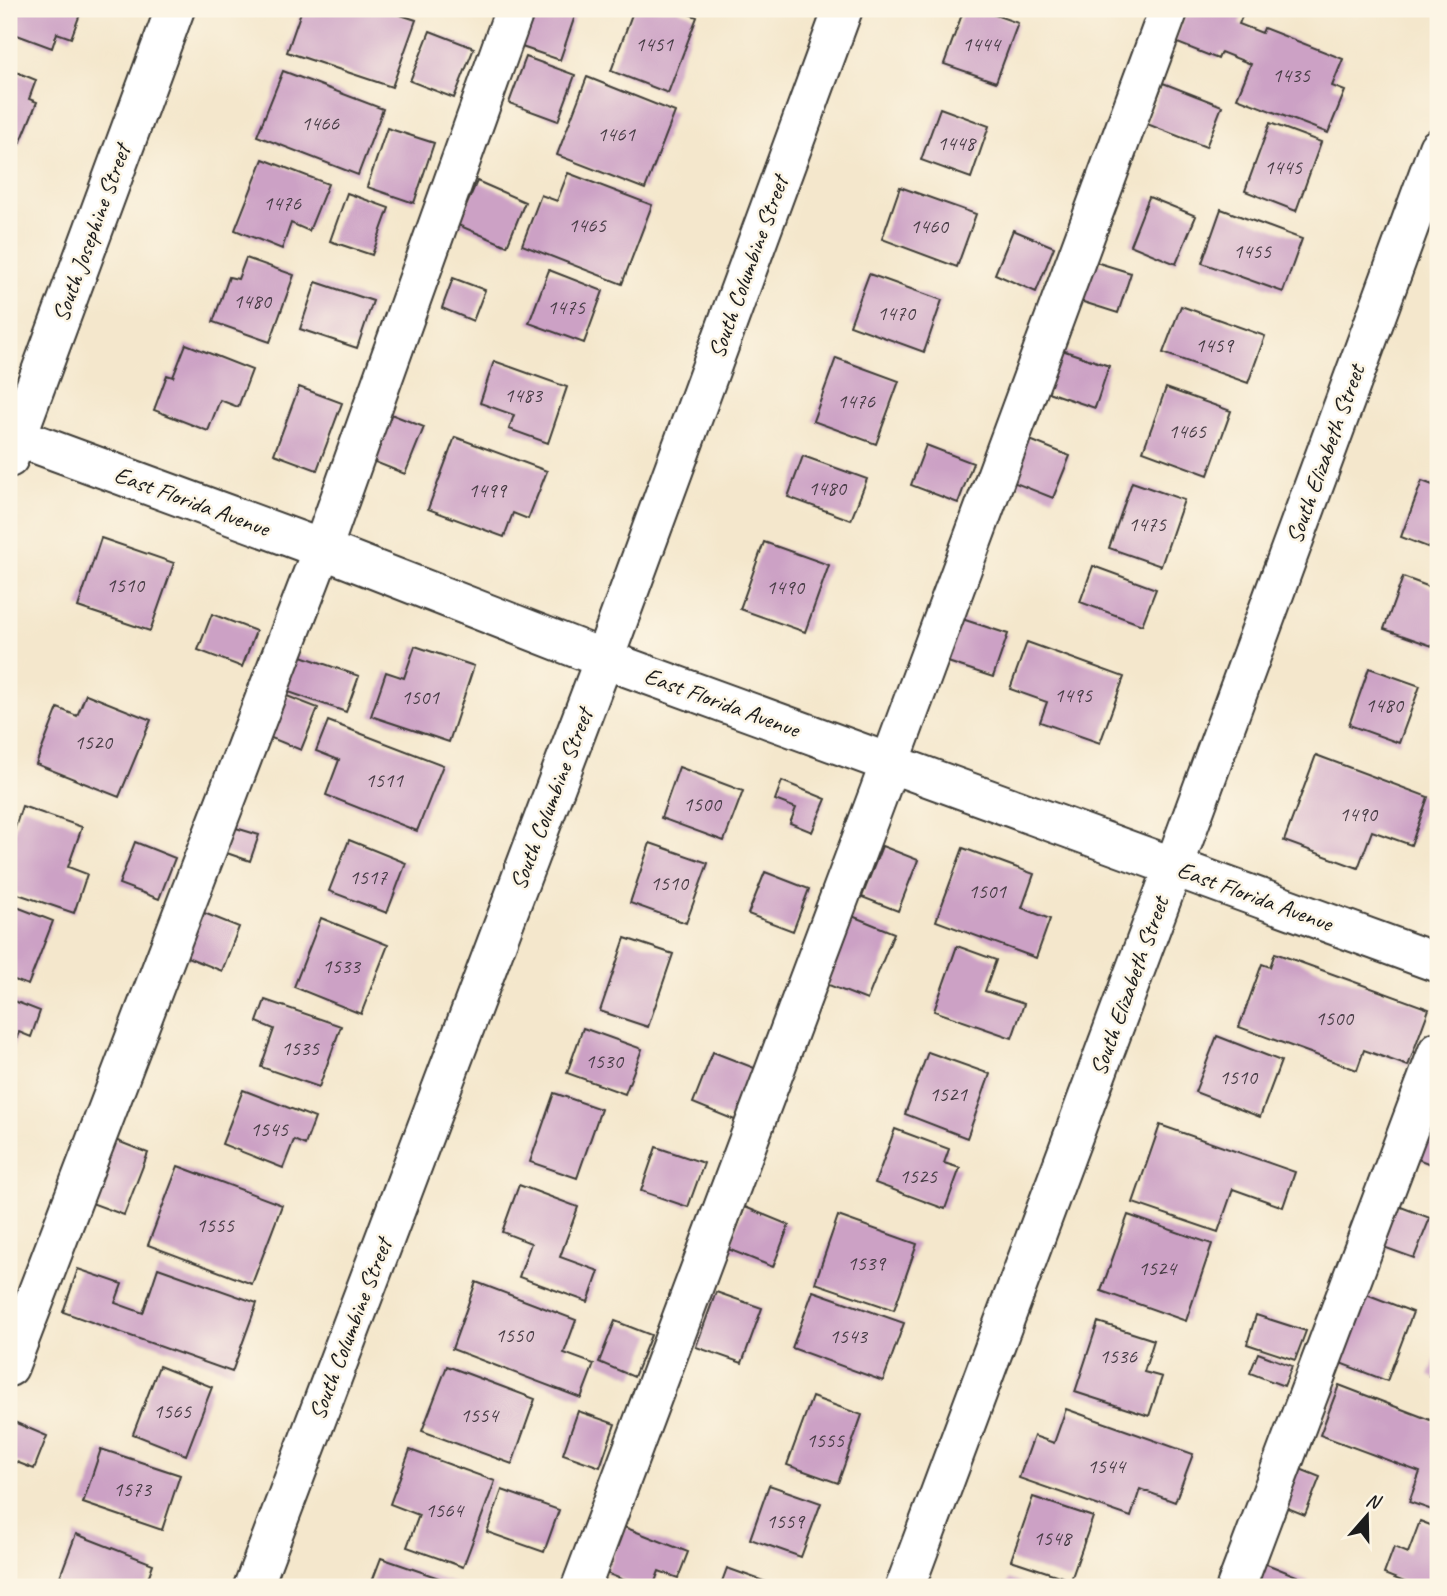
<svg xmlns="http://www.w3.org/2000/svg" width="1447" height="1596" viewBox="0 0 1447 1596" font-family="Caveat,sans-serif">
<rect width="100%" height="100%" fill="#fcf5e5"/>
<filter id="ink" filterUnits="userSpaceOnUse"><feTurbulence type="fractalNoise" baseFrequency=".0143" numOctaves="2"/><feDisplacementMap in="SourceGraphic" scale="14" xChannelSelector="R" yChannelSelector="G"/><feConvolveMatrix kernelMatrix="1 2 1 2 8 2 1 2 1" color-interpolation-filters="sRGB"/></filter>
<filter id="wash" filterUnits="userSpaceOnUse"><feTurbulence type="fractalNoise" baseFrequency=".00686" numOctaves="4" result="noise"/><feDisplacementMap in="SourceGraphic" scale="28" xChannelSelector="R" yChannelSelector="G"/><feGaussianBlur stdDeviation="1.57" result="paint"/><feColorMatrix in="noise" values="0 0 0 0 0 0 0 0 0 0 0 0 0 0 0 0 0 1.4 0 .05"/><feComposite in="paint" operator="in"/></filter>
<g filter="url(#wash)">
<rect width="100%" height="100%" fill="#f4e7cc"/>
<g id="blocks">
<!-- building -->
<path fill="#cca1c5" d="M9 9H82L71 38 57 33 52 48 9 32Z
M302 9H382L416 20 392 87 287 52Z
M527 9H572L577 10 560 60 516 45Z
M634 9H676L697 17 668 93 611 71Z
M964 9H978L1018 23 996 82 944 64Z
M1188 9H1231L1243 14 1239 24 1262 33 1264 28 1343 59 1332 86 1345 91 1328 133 1237 98 1251 64 1221 52 1218 59 1175 42Z
M430 31 474 48 454 98 410 81Z
M526 57 575 75 558 121 509 103Z
M9 69 36 80 29 99 37 102 20 144 13 141 9 151Z
M283 71 383 109 358 175 257 136Z
M587 77 675 112 645 189 557 155Z
M1163 83 1222 106 1206 147 1147 124Z
M940 108 989 126 971 178 921 160Z
M1270 123 1321 142 1296 211 1245 191Z
M387 128 434 143 414 203 367 187Z
M263 159 328 184 309 231 291 223 282 249 235 230Z
M568 173 652 205 622 284 522 245 541 195 557 201Z
M477 181 525 202 507 246 458 225Z
M900 187 976 214 957 267 882 239Z
M347 193 389 208 372 255 330 241Z
M1149 197 1196 216 1176 264 1130 245Z
M1221 209 1302 239 1283 292 1202 263Z
M1013 230 1054 247 1036 292 995 274Z
M246 258 294 275 270 342 213 322 229 277 238 279Z
M1089 260 1131 273 1118 313 1077 300Z
M549 270 603 291 584 343 529 323Z
M869 274 942 300 924 352 850 325Z
M453 278 485 290 473 321 442 308Z
M316 282 373 301 357 348 300 329Z
M1181 306 1265 336 1248 383 1163 353Z
M186 344 252 370 238 407 220 400 208 431 154 410 167 375 173 377Z
M1059 349 1109 366 1095 408 1045 391Z
M836 358 899 381 876 444 813 421Z
M494 361 567 387 548 443 509 429 514 415 480 403Z
M299 387 342 403 317 470 274 454Z
M1166 388 1231 411 1208 475 1143 451Z
M378 409 424 427 405 474 360 456Z
M1020 436 1070 456 1053 498 1003 478Z
M455 437 547 471 528 519 513 513 504 537 428 509Z
M926 445 973 463 958 503 911 485Z
M803 456 867 479 851 520 788 497Z
M1422 481 1438 487V551L1401 537Z
M1132 482 1184 500 1161 566 1109 548Z
M101 538 174 563 150 631 78 607Z
M764 542 829 565 805 632 740 609Z
M1093 566 1156 589 1142 625 1080 602Z
M1403 577 1438 590V648L1384 629Z
M212 614 256 631 242 667 198 650Z
M959 618 1008 634 993 677 945 661Z
M1027 642 1124 677 1100 743 1040 722 1047 702 1010 689Z
M415 646 474 666 449 742 371 716 386 672 404 678Z
M296 654 359 676 346 712 283 690Z
M1369 668 1420 686 1399 743 1349 725Z
M269 689 318 708 301 750 254 731Z
M86 694 151 720 119 797 36 764 58 708 77 716Z
M328 721 443 765 417 831 326 795 339 760 316 751Z
M1316 755 1428 797 1411 845 1372 831 1358 868 1284 841Z
M679 767 743 791 724 841 661 818Z
M782 781 826 799 812 832 790 823 796 808 775 800Z
M22 806 82 827 68 867 87 874 74 913 9 891V875L13 862 9 860V846Z
M226 825 259 835 250 861 218 850Z
M349 840 406 863 387 913 329 891Z
M135 842 175 858 159 899 119 884Z
M650 843 708 863 686 923 630 903Z
M882 846 918 860 898 911 862 897Z
M963 848 1034 874 1022 908 1050 919 1036 958 936 921Z
M765 872 809 889 793 931 748 914Z
M9 904 53 921 28 985 9 978Z
M199 911 239 927 222 971 182 955Z
M852 916 894 933 867 1000 826 984Z
M321 918 388 945 361 1014 294 987Z
M625 938 673 954 648 1027 600 1011Z
M957 946 996 960 985 991 1024 1004 1012 1038 934 1011Z
M1275 953 1429 1009 1408 1066 1364 1050 1357 1070 1239 1027 1262 964 1270 967Z
M9 999 40 1011 31 1037 19 1032 9 1058Z
M265 1000 341 1026 319 1087 261 1067 274 1029 257 1022Z
M583 1028 642 1049 625 1094 567 1073Z
M1217 1036 1281 1061 1260 1117 1195 1092Z
M713 1052 757 1069 737 1121 693 1103Z
M928 1052 990 1074 967 1138 905 1114Z
M243 1090 315 1118 305 1145 294 1140 283 1168 222 1144Z
M554 1093 601 1109 577 1178 530 1162Z
M1430 1117 1438 1120V1167L1415 1158Z
M1160 1125 1295 1172 1283 1207 1233 1189 1218 1232 1133 1203Z
M895 1129 949 1149 944 1163 960 1168 945 1209 875 1183Z
M110 1138 148 1153 124 1215 86 1201Z
M656 1147 704 1163 688 1207 641 1191Z
M178 1166 282 1205 252 1284 148 1245Z
M519 1185 578 1207 560 1257 599 1271 588 1302 519 1277 531 1243 502 1232Z
M1393 1204 1430 1218 1414 1258 1378 1245Z
M745 1207 789 1225 773 1267 728 1249Z
M1128 1215 1212 1244 1186 1321 1101 1291Z
M838 1216 917 1244 894 1310 815 1283Z
M158 1268 257 1303 232 1372 63 1312 78 1269 122 1284 115 1303 143 1313Z
M476 1282 576 1320 564 1353 594 1364 581 1398 452 1349Z
M813 1291 904 1323 883 1381 792 1348Z
M716 1292 762 1308 742 1363 696 1347Z
M1366 1294 1413 1312 1387 1381 1340 1363Z
M1256 1315 1306 1331 1295 1360 1247 1344Z
M615 1321 651 1335 634 1377 599 1362Z
M1098 1322 1154 1340 1144 1372 1162 1377 1149 1416 1075 1392Z
M1438 1351V1379L1429 1376Z
M1258 1353 1292 1366 1284 1386 1250 1373Z
M159 1366 212 1387 186 1455 133 1434Z
M447 1366 535 1399 512 1464 422 1431Z
M1339 1385 1438 1423V1512L1409 1502 1420 1472 1320 1435Z
M812 1397 862 1415 838 1483 787 1465Z
M1066 1409 1193 1454 1175 1502 1140 1489 1131 1517 1019 1478 1034 1436 1054 1443Z
M578 1411 615 1424 600 1467 563 1454Z
M14 1422 47 1436 34 1469 9 1459V1434Z
M101 1449 180 1475 162 1530 83 1503Z
M410 1450 495 1481 463 1567 407 1547 419 1515 390 1504Z
M1295 1467 1320 1477 1305 1515 1280 1505Z
M769 1485 821 1503 801 1557 750 1539Z
M502 1490 559 1510 544 1552 487 1532Z
M1033 1497 1093 1517 1071 1580 1011 1560Z
M1420 1521 1438 1528V1587H1417L1384 1574 1394 1547 1408 1553Z
M624 1527 688 1552 678 1578 659 1571 653 1587H641L606 1573Z
M76 1534 153 1564 145 1587H56Z
M381 1558 465 1587H370Z
M1259 1561 1309 1581 1306 1587H1248Z
M727 1568 780 1587H720Z
M1009 1579 1029 1587H1006Z"/>
</g>
</g>
<g filter="url(#ink)">
<use href="#blocks" fill-opacity="0" stroke="#3c3a36" stroke-width="2"/>
<g fill="none" stroke-linecap="round" stroke-linejoin="round">
<!-- minor casing -->
<g stroke="#3c3a36" stroke-width="42">
<path id="minor" d="M9 434 322 549 604 659 1438 963
M9 458 175 9
M9 1367 322 549 515 9
M253 1587 604 659 843 9
M581 1587 890 763 1169 9
M905 1587 1174 866 1438 148
M1236 1587 1438 1051"/>
</g>
<!-- minor -->
<use href="#minor" stroke="#fff" stroke-width="38"/>
</g>
</g>
<g text-anchor="middle" dominant-baseline="central" stroke-width="5" stroke-linejoin="round" paint-order="stroke">
<!-- number labels -->
<g font-size="21" fill="#483d46">
<text x="654" y="44">1451</text>
<text x="981" y="44">1444</text>
<text x="1291" y="75">1435</text>
<text x="320" y="123">1466</text>
<text x="616" y="134">1461</text>
<text x="956" y="143">1448</text>
<text x="1283" y="167">1445</text>
<text x="282" y="203">1476</text>
<text x="587" y="225">1465</text>
<text x="929" y="226">1460</text>
<text x="1252" y="251">1455</text>
<text x="252" y="301">1480</text>
<text x="566" y="307">1475</text>
<text x="896" y="313">1470</text>
<text x="1214" y="345">1459</text>
<text x="523" y="395">1483</text>
<text x="856" y="401">1476</text>
<text x="1187" y="431">1465</text>
<text x="827" y="488">1480</text>
<text x="487" y="490">1499</text>
<text x="1147" y="524">1475</text>
<text x="125" y="585">1510</text>
<text x="785" y="587">1490</text>
<text x="1073" y="695">1495</text>
<text x="420" y="697">1501</text>
<text x="1384" y="705">1480</text>
<text x="93" y="742">1520</text>
<text x="384" y="780">1511</text>
<text x="702" y="804">1500</text>
<text x="1358" y="814">1490</text>
<text x="368" y="877">1517</text>
<text x="669" y="883">1510</text>
<text x="987" y="891">1501</text>
<text x="341" y="966">1533</text>
<text x="1334" y="1018">1500</text>
<text x="300" y="1048">1535</text>
<text x="604" y="1061">1530</text>
<text x="1238" y="1077">1510</text>
<text x="948" y="1094">1521</text>
<text x="269" y="1129">1545</text>
<text x="918" y="1176">1525</text>
<text x="215" y="1225">1555</text>
<text x="866" y="1263">1539</text>
<text x="1157" y="1268">1524</text>
<text x="514" y="1335">1550</text>
<text x="848" y="1336">1543</text>
<text x="1118" y="1356">1536</text>
<text x="172" y="1411">1565</text>
<text x="479" y="1415">1554</text>
<text x="825" y="1440">1555</text>
<text x="1106" y="1466">1544</text>
<text x="132" y="1489">1573</text>
<text x="444" y="1510">1564</text>
<text x="785" y="1521">1559</text>
<text x="1052" y="1538">1548</text>
</g>
<!-- street labels -->
<g font-size="24" fill="#1c1c1c" stroke="#fcf5e5">
<text transform="translate(91 233) rotate(-70)">South Josephine Street</text>
<text transform="translate(748 267) rotate(-70)">South Columbine Street</text>
<text transform="translate(1325 454) rotate(-70)">South Elizabeth Street</text>
<text transform="translate(192 501) rotate(20)">East Florida Avenue</text>
<text transform="translate(722 702) rotate(20)">East Florida Avenue</text>
<text transform="translate(551 799) rotate(-69)">South Columbine Street</text>
<text transform="translate(1255 896) rotate(20)">East Florida Avenue</text>
<text transform="translate(1129 986) rotate(-70)">South Elizabeth Street</text>
<text transform="translate(350 1329) rotate(-69)">South Columbine Street</text>
</g>
</g>
<!-- margin -->
<rect width="1447" height="1596" fill="none" stroke="#fcf5e5" stroke-width="35"/>
<!-- north arrow -->
<g transform="translate(1367 1516) rotate(20)" stroke="#fcf5e5" stroke-width="5" paint-order="stroke">
<path d="M0-5L12 26L0 18L-12 26Z" fill="#1c1c1c"/>
<text y="-10" font-size="19" font-weight="bold" text-anchor="middle" fill="#1c1c1c">N</text>
</g>
</svg>
